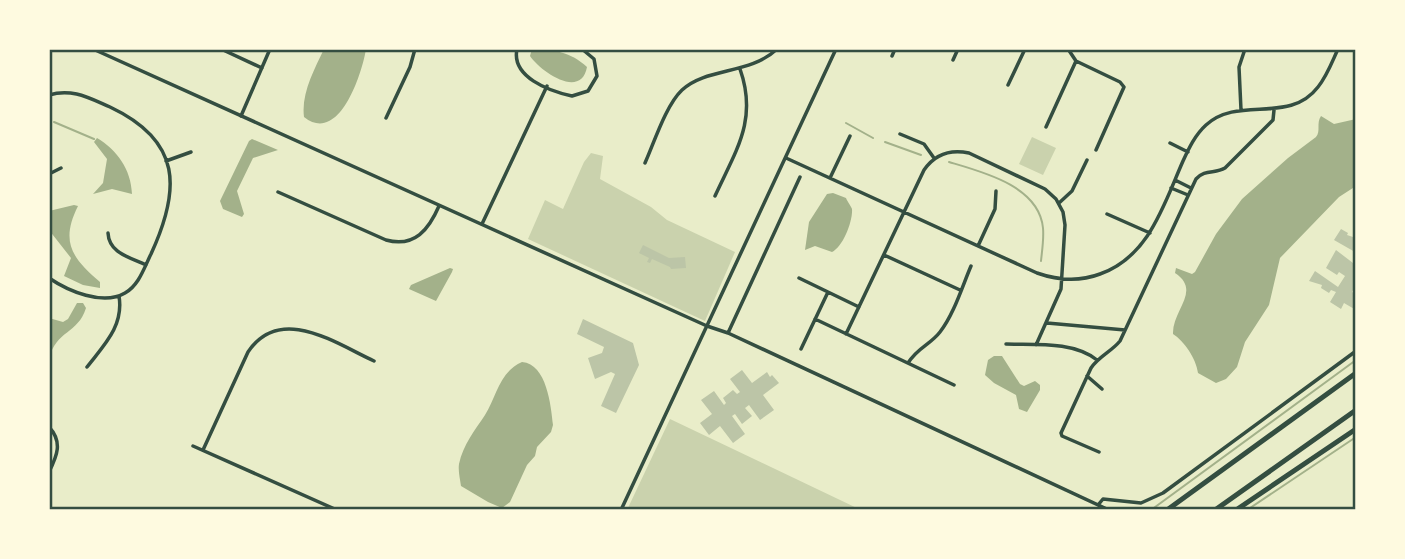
<svg xmlns="http://www.w3.org/2000/svg" width="1405" height="559" viewBox="0 0 1405 559" font-family="Poppins,sans-serif">
<rect width="100%" height="100%" fill="#e9edc9"/>
<!-- green -->
<path fill="#cad2ad" d="M1032 137 1056 148 1043 175 1019 164Z
M591 153 603 156 600 179 651 207 667 220 735 252 705 321 528 239 545 200 563 209 584 162Z
M670 419 861 510H627Z"/>
<!-- water -->
<path fill="#a3b18a" d="M324 49H366C362 74 339 145 304 117 301 94 314 70 324 49Z
M532 49C553 49 571 52 587 67 581 100 540 71 530 56Z
M1321 116 1334 124 1356 119V186L1339 197 1280 258 1269 305 1245 342 1237 367 1226 379 1216 383 1198 373C1196 358 1184 341 1173 334 1172 310 1202 291 1175 273L1176 268 1192 274 1195 272 1216 234 1242 199 1288 158 1316 137C1321 131 1316 123 1321 116Z
M97 138C117 150 131 169 132 194L112 189 93 194 103 183 107 159 94 142Z
M252 139 278 150 253 158 237 191 244 214 242 217 223 209 220 201 249 141Z
M833 193 846 198C847 201 851 206 852 209 853 221 843 247 832 252L815 246 805 250 809 222 827 194Z
M74 205 78 206C60 242 72 258 100 282V288L83 285 64 276 71 258 49 230V211Z
M450 268 453 269 452 272 436 301 409 289 411 285Z
M77 303H83L86 308C78 334 56 330 49 359V318L63 322 68 319Z
M994 356H1002L1020 384 1024 386 1035 381 1040 385V390L1027 412 1019 409 1016 395 994 383 985 375 988 360Z
M522 362C547 364 551 406 553 425L551 432 537 447 535 456 527 465 510 502 502 508 488 502 461 486C460 479 458 471 459 464 463 445 475 430 485 415 497 396 499 372 522 362Z"/>
<g fill="none" stroke-linecap="round" stroke-linejoin="round">
<!-- stream -->
<path stroke="#a3b18a" stroke-width="2" d="M54 122 94 139
M846 123 873 138
M885 142 921 155
M949 162C983 172 1039 186 1043 228 1044 239 1042 251 1041 261
M1151 510 1356 360
M1247 510 1356 437"/>
</g>
<!-- building -->
<path fill="#bcc5a7" d="M1341 229 1348 233 1347 235 1356 238 1355 252 1334 240Z
M643 245 669 258 685 257 686 268 671 269 670 267 652 259 650 263 647 262 649 258 639 253Z
M1336 250 1353 263 1356 258V285L1352 292 1356 294V310L1344 303 1341 309 1330 302 1336 292 1331 290 1329 293 1321 288 1322 285 1309 281 1315 271 1338 287 1345 276 1339 272 1337 275 1326 268Z
M583 319 633 343 639 365 616 413 601 406 615 374 611 372 595 379 588 358 602 353 604 347 577 334Z
M742 370 752 383 767 372 770 377 772 375 779 383 763 395 774 410 760 420 749 405 745 408 752 416 742 424 735 414 732 416 745 434 733 443 720 426 709 435 700 423 712 414 701 400 714 391 724 405 726 403 723 398 733 390 737 394 740 392 730 379Z"/>
<g fill="none" stroke-linecap="round" stroke-linejoin="round">
<!-- minor -->
<path stroke="#344e41" stroke-width="3.5" d="M221 49 262 68
M517 49C511 77 549 91 572 96L588 91 597 76 594 59 582 49
M1068 49 1076 61 1120 82 1124 87 1096 150
M892 56 895 49
M953 60 958 49
M1008 85 1025 49
M49 95C72 88 89 98 110 107 182 141 181 189 151 254 144 268 139 285 125 293 103 306 68 291 49 278
M1241 110 1239 67 1245 49
M241 116 270 49
M386 118 410 67 415 49
M1046 127 1076 61
M900 134 924 144 934 158
M1170 143 1188 152
M786 158 1037 273C1057 280 1079 282 1100 274 1149 257 1164 204 1183 161 1189 148 1195 135 1206 125 1239 95 1289 125 1318 87 1327 76 1332 62 1338 49
M166 161 191 152
M645 163C654 143 666 105 682 90 707 67 750 75 777 49
M49 174 61 168
M830 178 850 136
M1175 180 1191 188
M1171 188 1188 195
M278 192 386 240C415 248 429 229 439 206
M715 196C736 150 758 120 740 69
M1059 203 1072 191 1087 160
M1107 214 1150 233
M482 224 547 86
M108 233C109 253 129 257 146 265
M978 246 995 209 996 191
M884 255 960 290
M799 278 859 307
M815 319 954 385
M1047 323 1125 330
M707 326 728 333 1109 510
M728 333 800 177
M846 334 924 170C935 154 950 149 969 153L1045 189 1056 199 1063 212 1065 225 1061 289 1036 345
M1006 344C1035 345 1073 341 1097 360
M801 349 828 292
M908 363C918 347 930 345 940 332 954 314 962 287 971 266
M87 367C104 345 124 326 119 296
M1087 376 1102 389
M49 427C63 442 57 456 49 472
M193 446 337 510
M203 450 248 352C280 304 335 343 374 361
M1099 452 1062 436 1061 433 1091 368C1099 356 1111 352 1120 341L1196 179C1205 169 1215 174 1225 168L1273 120 1274 110
M1098 505 1103 499 1141 503 1163 493 1356 351"/>
<!-- tertiary -->
<path stroke="#344e41" stroke-width="3.5" d="M93 49 707 326
M621 510 836 49"/>
<!-- motorway -->
<path stroke="#344e41" stroke-width="5" d="M1167 510 1356 373
M1215 510 1356 410
M1236 510 1356 429"/>
</g>
<!-- border -->
<rect width="1405" height="559" fill="none" stroke="#fefae0" stroke-width="102"/>
<rect x="51" y="51" width="1303" height="457" fill="none" stroke="#344e41" stroke-width="2.5"/>
</svg>
